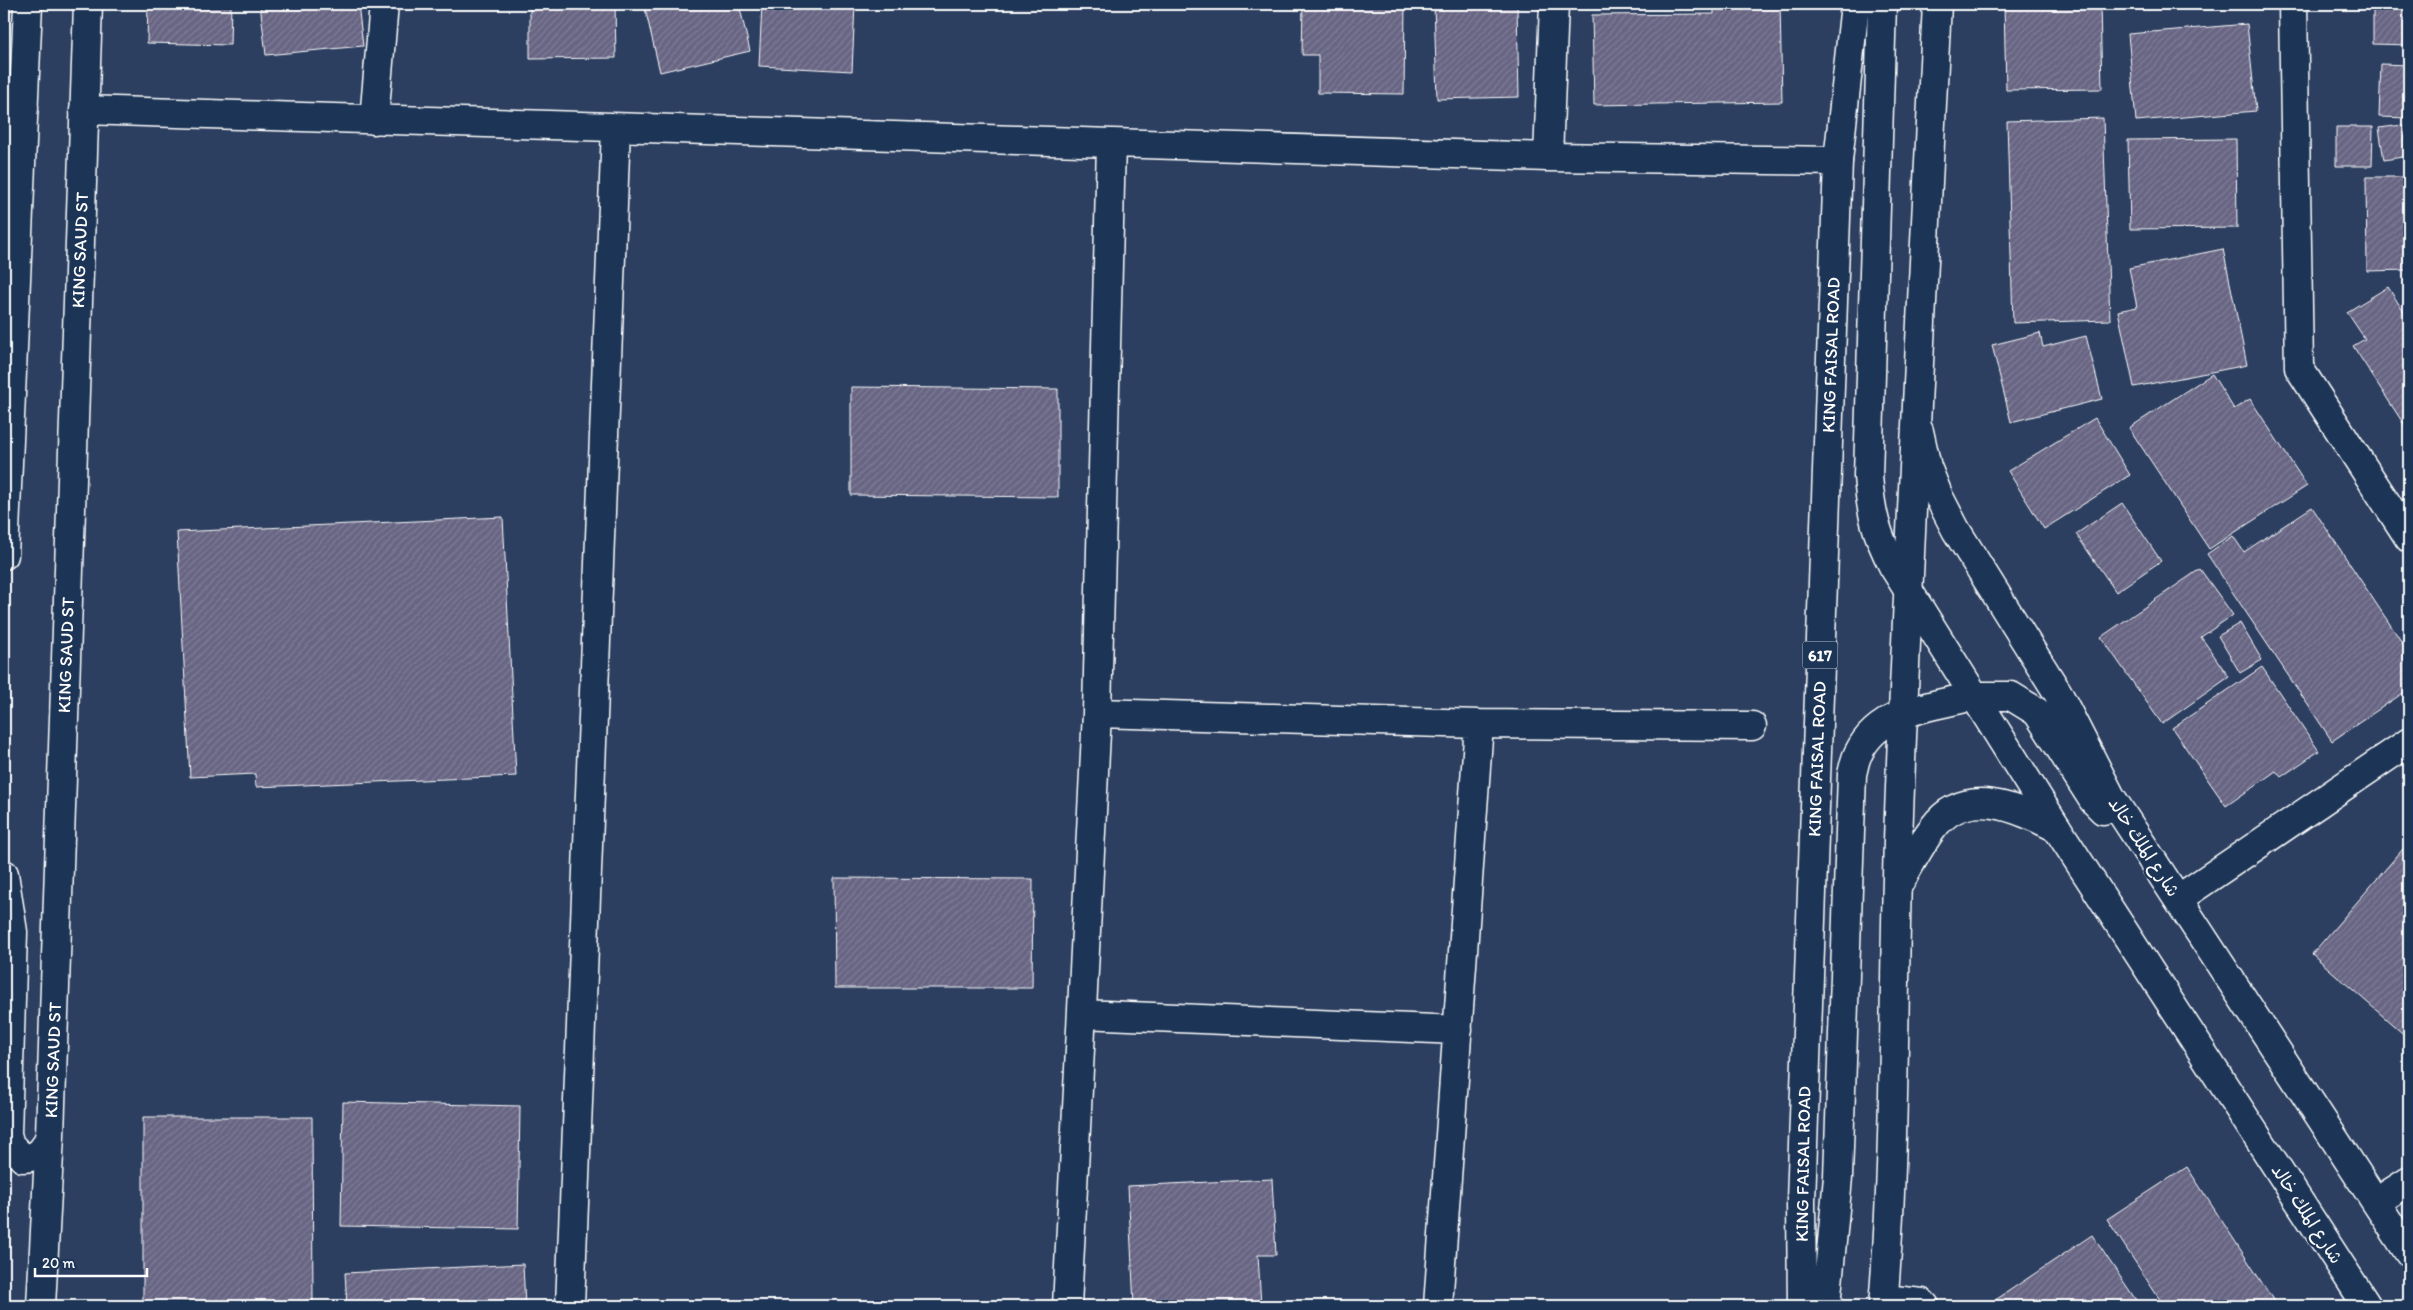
<svg xmlns="http://www.w3.org/2000/svg" width="2413" height="1310" viewBox="0 0 2413 1310" font-family="Itim,'Playpen Sans Arabic',sans-serif">
<defs>
<pattern id="building-hatch" width="6" height="6" patternUnits="userSpaceOnUse" patternTransform="scale(1.25)"><rect width="6" height="6" fill="#686584"/><path d="M-1 1l2-2M0 6l6-6M5 7l2-2" fill="none" stroke="#7f7c96"/></pattern>
</defs>
<rect width="100%" height="100%" fill="#2c3f60"/>
<filter id="ink" filterUnits="userSpaceOnUse"><feTurbulence type="fractalNoise" baseFrequency=".02" numOctaves="2"/><feDisplacementMap in="SourceGraphic" scale="10" xChannelSelector="R" yChannelSelector="G"/><feConvolveMatrix kernelMatrix="1 2 1 2 8 2 1 2 1" color-interpolation-filters="sRGB"/></filter>
<g filter="url(#ink)">
<!-- building -->
<path fill="url(#building-hatch)" stroke="#fff" d="M148 4H231L230 45 147 43Z
M260 4H358L363 46 266 55Z
M530 4H615L616 58 530 59Z
M644 4H739L750 51 660 72Z
M762 4H855L852 71 759 66Z
M1303 4H1405L1404 94 1318 93V55H1302Z
M1434 4H1528V6L1517 7 1519 97 1437 99Z
M1744 4H1780L1782 102 1594 105 1592 15 1714 14V9H1744Z
M2004 4H2100L2102 89 2006 90Z
M2373 4H2409V45L2373 44Z
M2247 24 2256 111 2136 121 2128 34Z
M2381 64 2409 65V118L2379 117Z
M2103 118 2110 320 2013 323 2007 121Z
M2403 125 2408 156 2384 160 2379 128Z
M2336 127H2373L2372 166H2336Z
M2236 139 2237 228 2130 229 2128 140Z
M2366 177H2409V270L2367 271Z
M2223 249 2247 365 2134 387 2118 311 2137 307 2129 268Z
M2388 287 2407 317 2409 315V423L2405 426 2353 346 2365 339 2347 312Z
M2040 333 2043 347 2086 336 2102 399 2011 422 1992 345Z
M2212 374 2234 409 2250 399 2307 486 2209 549 2129 428Z
M851 387 1058 389V497L851 495Z
M2095 418 2130 475 2044 529 2008 471Z
M2122 503 2161 561 2116 592 2076 534Z
M2312 507 2409 653V689L2332 741 2207 554 2233 536 2244 552Z
M503 517 516 776 256 787 255 774 190 777 177 532Z
M2200 569 2233 615 2201 637 2229 677 2162 724 2101 637Z
M2240 623 2262 660 2240 673 2218 636Z
M2262 667 2319 751 2281 777 2276 771 2226 806 2172 728Z
M2409 842V1039L2312 954Z
M834 878 1033 879 1032 988H835Z
M343 1102 520 1106 518 1229 341 1226Z
M143 1117H312L313 1306H143Z
M2187 1167 2277 1306H2164L2107 1219Z
M1272 1179 1276 1255H1258L1261 1306H1134L1128 1186Z
M2092 1235 2140 1306H1993L1991 1303Z
M523 1264 525 1306H347L345 1273Z"/>
<g fill="none" stroke-linecap="round" stroke-linejoin="round">
<!-- minor casing -->
<g stroke="#fff" stroke-width="31">
<path id="minor" d="M2293 4 2299 368 2409 538
M4 107 24 108
M84 110 1548 157 1838 161
M374 120 384 4
M1548 157 1554 4
M1097 713 1111 143
M1479 724 1752 726
M2178 899 2409 742
M1082 1014 1458 1030
M2376 1202 2409 1181
M1884 1299 1922 1303 1925 1306
M570 1306 616 128
M1067 1306 1097 713 1479 724 1438 1306"/>
</g>
<!-- primary casing -->
<g stroke="#fff" stroke-width="31">
<path id="primary" d="M1882 4 1868 476C1871 514 1876 533 1893 566L2057 828 2367 1306
M1919 431 1927 467 1939 497 1956 530 2058 693 2111 797 2409 1253
M4 555 28 4
M1974 696H2011L2037 712 2093 800 2103 810
M4 874 13 932 7 1134 10 1145 23 1158C39 1158 45 1149 50 1135
M41 1306 50 1135 88 4"/>
</g>
<!-- trunk casing -->
<g stroke="#fff" stroke-width="31">
<path id="trunk" d="M1897 887C1909 867 1919 846 1933 828 1966 783 2019 809 2057 828
M1802 1306 1801 1201 1838 161 1855 4
M1826 1306 1838 1177 1852 774C1854 767 1855 758 1859 752 1879 710 1934 706 1974 696
M1883 1306C1896 1152 1893 996 1898 841 1908 562 1923 283 1937 4"/>
</g>
<!-- minor -->
<use href="#minor" stroke="#1d3557" stroke-width="28"/>
<!-- primary -->
<use href="#primary" stroke="#1d3557" stroke-width="28"/>
<!-- trunk -->
<use href="#trunk" stroke="#1d3557" stroke-width="28"/>
</g>
</g>
<g text-anchor="middle" dominant-baseline="central" stroke-width="4.5" stroke-linejoin="round" paint-order="stroke">
<!-- shield labels -->
<rect fill="#1d3557" stroke="#bbc2cd" stroke-width="1" x="1802.5" y="641.5" width="35" height="27" rx="4"/>
<g font-size="16" font-weight="bold" fill="#fff">
<text x="1820" y="655">617</text>
</g>
<!-- street labels -->
<g font-size="18" fill="#fff" stroke="#1d3557">
<text transform="translate(80 250) rotate(-88)">KING SAUD ST</text>
<text transform="translate(1831 355) rotate(-88)">KING FAISAL ROAD</text>
<text transform="translate(66 655) rotate(-88)">KING SAUD ST</text>
<text transform="translate(1817 759) rotate(-88)">KING FAISAL ROAD</text>
<text transform="translate(2144 847) rotate(57)">شارع الملك خالد</text>
<text transform="translate(53 1060) rotate(-88)">KING SAUD ST</text>
<text transform="translate(1803 1164) rotate(-89)">KING FAISAL ROAD</text>
<text transform="translate(2307 1214) rotate(57)">شارع الملك خالد</text>
</g>
</g>
<!-- margin -->
<rect width="2413" height="1310" fill="none" stroke="#1d3557" stroke-width="20"/>
<rect x="10" y="10" width="2393" height="1290" fill="none" stroke="#fff" stroke-width="2" filter="url(#ink)"/>
<!-- scale -->
<path d="M35 1268v8h112v-8" fill="none" stroke="#ffffff" stroke-width="2.5"/>
<text x="42" y="1268" font-size="15" fill="#ffffff" stroke="#1d3557" stroke-width="4" paint-order="stroke">20 m</text>
</svg>
